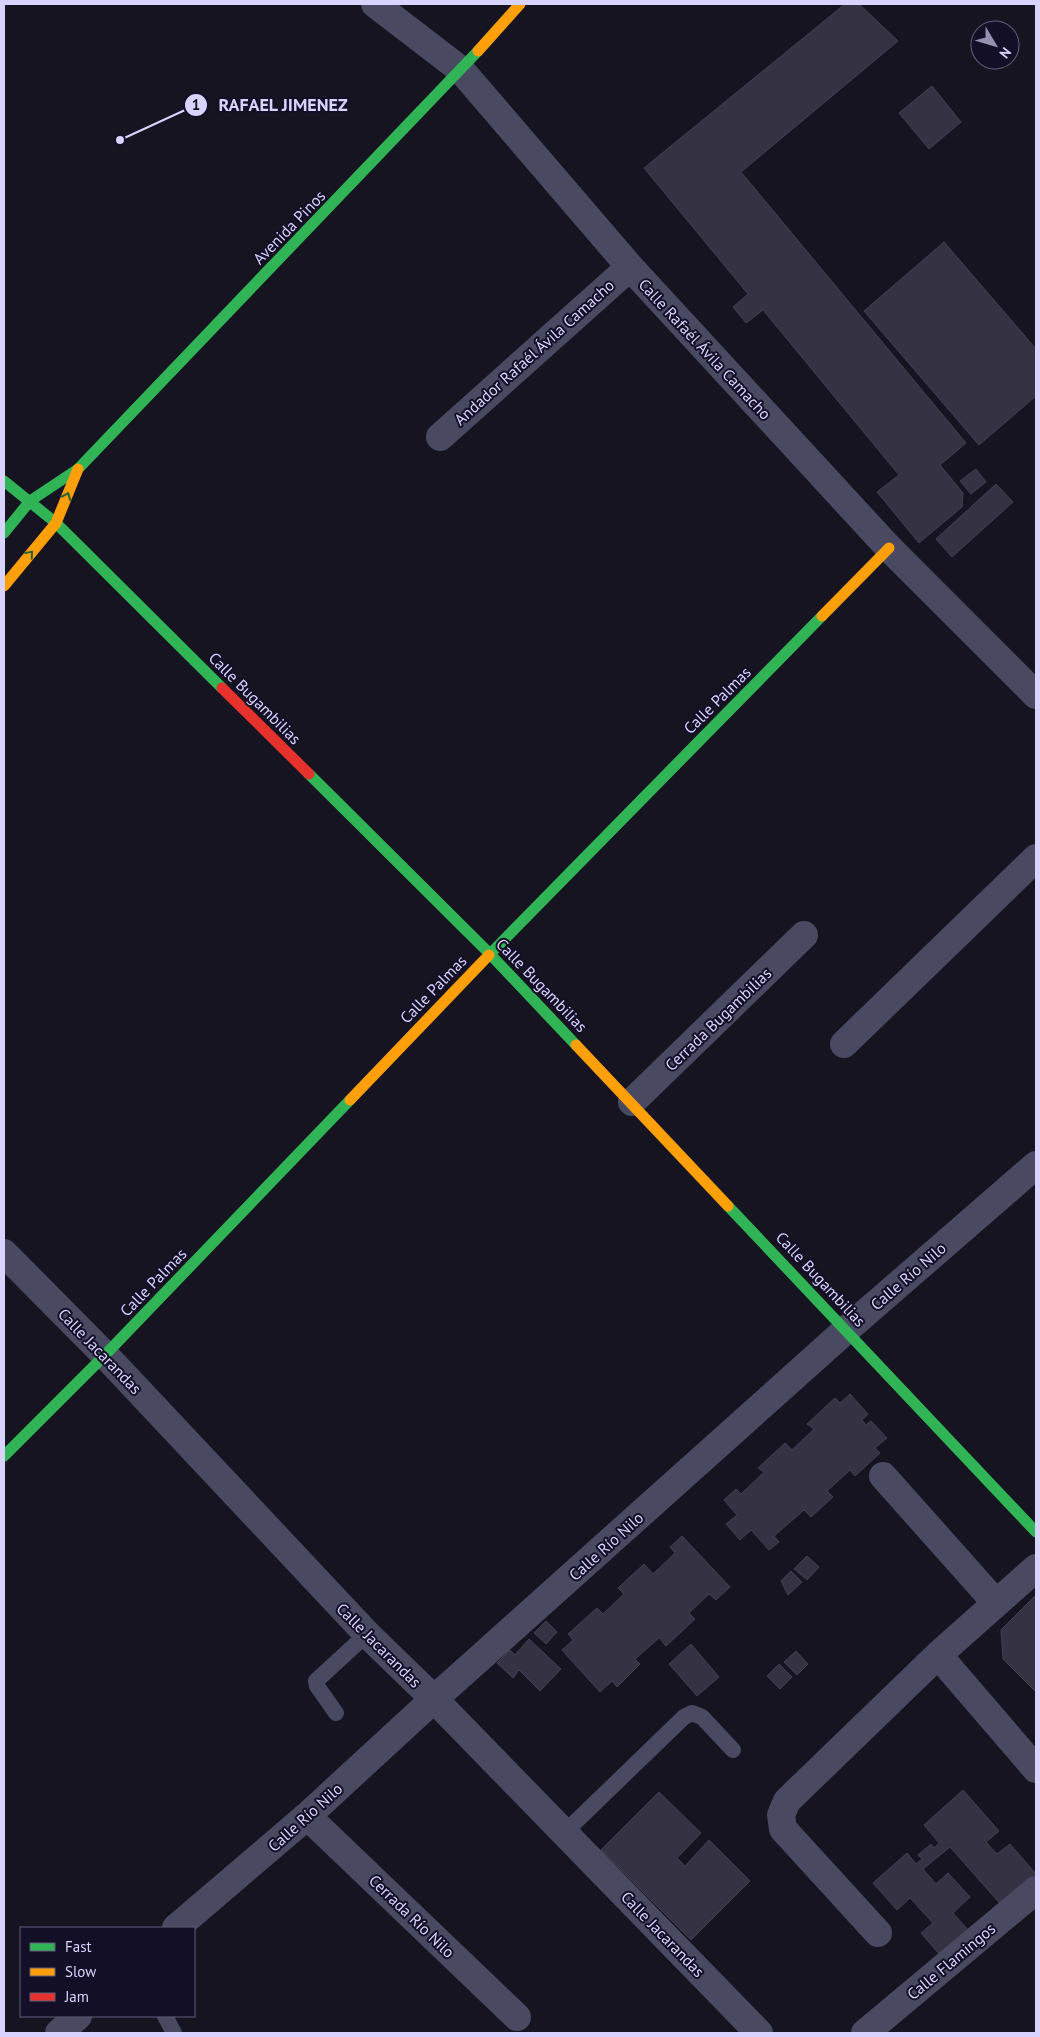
<svg xmlns="http://www.w3.org/2000/svg" width="1040" height="2037" viewBox="0 0 1040 2037" font-family="'PT Sans',sans-serif">
<rect width="100%" height="100%" fill="#161421"/>
<!-- building -->
<path fill="#343243" stroke="#433f54" d="M845 4H859L898 41 741 172 966 443 940 465 963 493 962 507 919 543 877 492 899 475 763 310 746 323 733 307 748 294 644 168Z
M932 86 961 122 929 149 899 113Z
M944 242 1036 349V396L979 445 864 311Z
M976 469 986 482 971 494 960 481Z
M996 484 1013 502 952 557 936 539Z
M850 1394 868 1414 862 1420 866 1425 871 1421 887 1438 875 1448 880 1453 855 1476 850 1470 827 1491 833 1497 811 1517 804 1510 774 1536 779 1542 769 1550 751 1530 740 1540 726 1524 737 1515 724 1500 736 1489 741 1494 764 1472 758 1468 785 1443 792 1450 814 1429 807 1424 835 1398 840 1403Z
M682 1536 730 1587 716 1600 709 1594 689 1613 695 1619 666 1646 659 1638 635 1659 640 1664 617 1687 612 1681 600 1692 562 1650 573 1640 568 1634 597 1608 603 1614 624 1594 618 1588 644 1564 653 1574 675 1553 670 1547Z
M807 1556 819 1567 807 1580 794 1569Z
M791 1571 802 1582 788 1595 781 1581Z
M1036 1595V1692L1003 1659 1001 1630Z
M546 1621 557 1632 546 1644 534 1633Z
M529 1639 561 1669 540 1691 519 1670 513 1678 497 1663 510 1650 515 1655Z
M691 1644 719 1677 697 1696 669 1664Z
M796 1651 808 1664 797 1675 784 1662Z
M779 1664 792 1677 780 1689 767 1676Z
M963 1790 999 1831 986 1842 997 1854 1010 1844 1036 1874V1879L1004 1908 950 1847 923 1869 936 1884 948 1873 970 1897 953 1913 970 1932 941 1956 921 1933 933 1923 910 1898 897 1910 873 1883 907 1853 916 1864 922 1859 918 1855 931 1844 934 1848 939 1843 924 1825Z
M659 1792 701 1833 677 1858 685 1866 709 1840 750 1881 691 1940 601 1850Z"/>
<g fill="none" stroke-linecap="round" stroke-linejoin="round">
<!-- lane -->
<path stroke="#4a4962" stroke-width="16" d="M336 1713 317 1686 316 1681 367 1634
M564 1833 684 1717 692 1713 702 1717 733 1750
M165 2016 174 2033"/>
<!-- street -->
<path stroke="#4a4962" stroke-width="28" d="M375 4 461 70 630 267 889 548 1036 695
M440 437 630 267
M844 1044 1036 858
M632 1102 804 935
M4 1253 105 1355 367 1634 434 1699 759 2033
M883 1476 996 1603
M938 1655 1036 1769
M307 1816 517 2017
M176 1928 307 1816 434 1699 846 1330 1036 1165
M878 1933 783 1829 781 1815 787 1801 938 1655 1036 1568
M59 2033 78 2016
M865 2033 1036 1890"/>
<!-- fast -->
<path stroke="#30b455" stroke-width="11" d="M4 481 56 523 222 688
M4 533 30 501 78 469 478 51
M309 774 490 954 576 1045
M489 955 822 616
M728 1206 1036 1532
M4 1456 105 1355 350 1100"/>
<!-- slow -->
<path stroke="#ff9f0a" stroke-width="11" d="M478 51 520 4
M4 586 56 523 78 469
M822 616 889 548
M576 1045 728 1206
M350 1100 489 955"/>
<!-- jam -->
<path stroke="#e5322d" stroke-width="11" d="M222 688 309 774"/>
</g>
<!-- one-way arrows -->
<defs><path id="oneway-chevron" d="M-2-3.5L2.5 0L-2 3.5" fill="none" stroke-width="1.6" stroke-linecap="round" stroke-linejoin="round" transform="scale(1.25)"/></defs>
<g stroke="#22623e">
<use href="#oneway-chevron" transform="translate(67 496) rotate(-68)"/>
<use href="#oneway-chevron" transform="translate(30 554) rotate(-50)"/>
</g>
<g text-anchor="middle" dominant-baseline="central" stroke-width="4" stroke-linejoin="round" paint-order="stroke">
<!-- street labels -->
<g font-size="16" fill="#d9d4ff" stroke="#130f26">
<text transform="translate(289 227) rotate(-46)">Avenida Pinos</text>
<text transform="translate(705 349) rotate(47)">Calle Rafaél Ávila Camacho</text>
<text transform="translate(534 352) rotate(-42)">Andador Rafaél Ávila Camacho</text>
<text transform="translate(255 698) rotate(45)">Calle Bugambilias</text>
<text transform="translate(717 700) rotate(-45)">Calle Palmas</text>
<text transform="translate(542 985) rotate(46)">Calle Bugambilias</text>
<text transform="translate(433 989) rotate(-46)">Calle Palmas</text>
<text transform="translate(718 1019) rotate(-44)">Cerrada Bugambilias</text>
<text transform="translate(908 1276) rotate(-41)">Calle Río Nilo</text>
<text transform="translate(821 1279) rotate(47)">Calle Bugambilias</text>
<text transform="translate(153 1282) rotate(-46)">Calle Palmas</text>
<text transform="translate(100 1351) rotate(46)">Calle Jacarandas</text>
<text transform="translate(606 1546) rotate(-42)">Calle Río Nilo</text>
<text transform="translate(379 1645) rotate(45)">Calle Jacarandas</text>
<text transform="translate(305 1817) rotate(-42)">Calle Río Nilo</text>
<text transform="translate(412 1916) rotate(44)">Cerrada Río Nilo</text>
<text transform="translate(663 1934) rotate(46)">Calle Jacarandas</text>
<text transform="translate(951 1961) rotate(-40)">Calle Flamingos</text>
</g>
</g>
<!-- callouts -->
<path fill="none" stroke="#d9d4ff" stroke-width="2" d="M120 140L196 105"/>
<g fill="#d9d4ff" stroke="#130f26" stroke-width="2">
<circle cx="120" cy="140" r="5"/>
<circle cx="196" cy="105" r="12"/>
</g>
<g font-size="15" text-anchor="middle" font-weight="bold" fill="#111">
<text x="196" y="110">1</text>
</g>
<g font-size="18" text-anchor="middle" font-weight="bold" fill="#d9d4ff" stroke="#130f26" stroke-width="4" stroke-linejoin="round" paint-order="stroke">
<text x="283" y="111">RAFAEL JIMENEZ</text>
</g>
<!-- border -->
<rect width="1040" height="2037" fill="none" stroke="#d9d4ff" stroke-width="10"/>
<!-- legend -->
<rect x="20" y="1927" width="175" height="90" fill="#130f26" stroke="#625e7d"/>
<rect x="30" y="1943" width="25" height="8" fill="#30b455" stroke="#625e7d"/>
<text x="65" y="1952" font-size="15" fill="#d9d4ff">Fast</text>
<rect x="30" y="1968" width="25" height="8" fill="#ff9f0a" stroke="#625e7d"/>
<text x="65" y="1977" font-size="15" fill="#d9d4ff">Slow</text>
<rect x="30" y="1993" width="25" height="8" fill="#e5322d" stroke="#625e7d"/>
<text x="65" y="2002" font-size="15" fill="#d9d4ff">Jam</text>
<!-- north arrow -->
<g transform="translate(995 45) rotate(128)"><circle r="24" fill="#130f26" stroke="#625e7d"/>
<path d="M0-4L9 19L0 12L-9 19Z" fill="#9591b1"/>
<text y="-8" font-size="14" font-weight="bold" text-anchor="middle" fill="#d9d4ff">N</text>
</g>
</svg>
